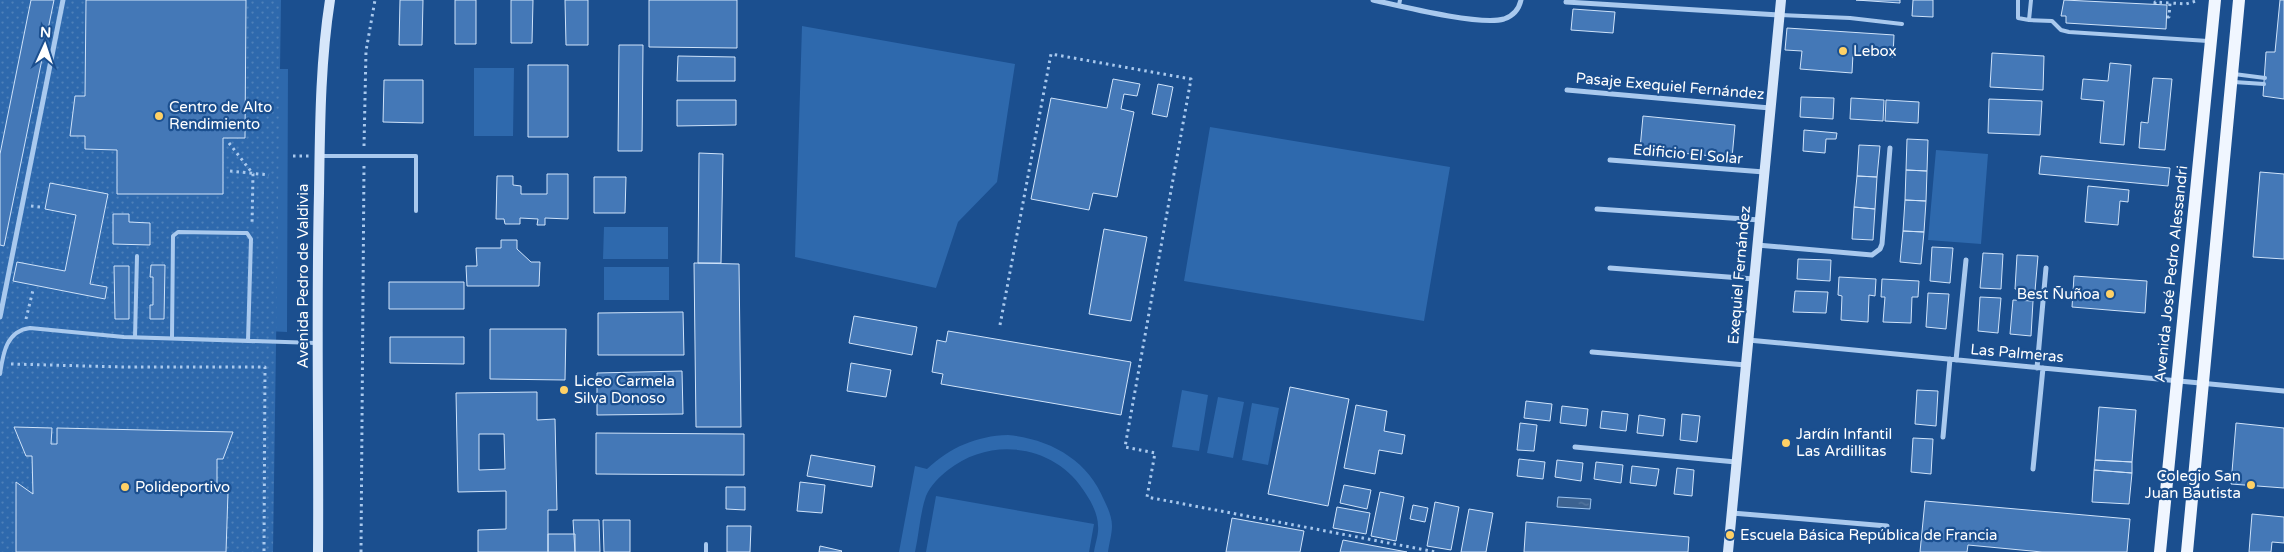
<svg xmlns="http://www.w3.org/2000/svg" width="2284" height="552" viewBox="0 0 2284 552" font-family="'Varela Round',sans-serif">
<defs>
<pattern id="park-dots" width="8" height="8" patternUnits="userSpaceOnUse" patternTransform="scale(1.25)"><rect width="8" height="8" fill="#2e69ad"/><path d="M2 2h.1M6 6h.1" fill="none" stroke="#4d80b9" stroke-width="1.8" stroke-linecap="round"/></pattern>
<pattern id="water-ripples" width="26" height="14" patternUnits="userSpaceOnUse" patternTransform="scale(1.25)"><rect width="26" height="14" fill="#3c6290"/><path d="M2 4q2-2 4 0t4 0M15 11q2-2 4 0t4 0" fill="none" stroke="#597aa1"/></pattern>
</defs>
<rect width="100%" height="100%" fill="#1b4f8f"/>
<!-- grass -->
<path fill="#2e69ad" d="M802 26 1015 64 997 182 958 222 936 288 795 257Z
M474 68H514L513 136H474Z
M250 69H288L287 332 267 331Z
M1210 127 1450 167 1424 321 1184 281Z
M1936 150 1988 154 1981 244 1928 240Z
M604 227H668V259H603Z
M604 267H669V300H604Z
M1182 390 1208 395 1199 451 1172 447Z
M1218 397 1244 402 1233 458 1207 453Z
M1252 403 1279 408 1268 465 1242 460Z
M1008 435C1050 439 1088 460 1104 500 1108 508 1112 517 1112 526 1112 534 1109 544 1108 552H1094C1095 544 1099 534 1098 526 1098 515 1092 503 1086 494 1057 445 992 435 948 470 940 476 930 486 926 496 920 513 919 534 915 552H899L915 466 927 469C951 447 976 436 1008 435Z
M936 496 1094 524 1089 552H926Z"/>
<!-- park -->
<path fill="url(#park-dots)" d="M0 0H281L273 552H0Z"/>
<!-- water -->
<path fill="url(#water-ripples)" stroke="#9cc4f0" d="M1558 497 1591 499 1590 509 1557 507Z"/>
<!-- building -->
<path fill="#4478b7" stroke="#cfe3fa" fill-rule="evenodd" d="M31 0H54L4 246 0 245V154Z
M86 0H246L245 138H223V194H117V150L85 149V136H70L75 96H85Z
M400 0H423L422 45H399Z
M455 0H476V44H455Z
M511 0H533L532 43H511Z
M565 0H588V45H566Z
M649 0H737V48L649 47Z
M1856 0H1900V3Z
M1913 0H1933V17L1912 16Z
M2064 0 2167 5 2166 29 2066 23V16H2061Z
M2280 0H2284V99L2263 96 2266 52H2275Z
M1573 9 1615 12 1613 33 1571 30Z
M1787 28 1894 35 1893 57 1853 54 1852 73 1800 69 1802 51 1785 50Z
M619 45H643L642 151H618Z
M1992 53 2044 56 2043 90 1990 87Z
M678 56 735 57V81H677Z
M2110 63 2131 65 2124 145 2100 143 2104 101 2081 99 2083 79 2108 81Z
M528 65H568V137H528Z
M2153 78 2172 79 2165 150 2139 148 2141 122 2148 123Z
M1113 79 1140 84 1137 96 1124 94 1121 109 1134 112 1117 197 1093 193 1089 210 1031 199 1051 98 1107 108Z
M384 80H423V123L383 122Z
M1158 84 1173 87 1167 117 1152 114Z
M1801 97 1834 98 1833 119 1800 117Z
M1851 98 1884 100 1883 121 1850 119Z
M1989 99 2042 101 2040 135 1988 133Z
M677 100H736V125L677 126Z
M1886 100 1919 102 1918 123 1885 121Z
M1643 116 1735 125 1732 158 1640 149Z
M1804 130 1837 133 1836 139H1826L1825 153 1803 151Z
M1907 139 1928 140 1927 171 1906 170Z
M1859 145 1880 146 1877 177 1857 176Z
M699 153 723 154 721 263H698Z
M2041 156 2170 168 2168 186 2039 174Z
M1906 170 1927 171 1926 201 1905 200Z
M2260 172 2284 174V259L2253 257Z
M547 174H568V219L545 218V225H537L538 219 520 218V224H505L504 219H496L497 176H513V185L521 186V194H547Z
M1857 176 1877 177 1875 209 1854 207Z
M594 177H626L625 213H594Z
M50 183 108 194 90 284 107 287 105 299 13 281 17 262 65 271 76 215 45 209Z
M2088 186 2129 190 2128 202 2120 201 2118 225 2085 222Z
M1905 200 1926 201 1924 232 1903 231Z
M1854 207 1875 209 1873 240 1852 239Z
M113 214H129V222L150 223V245L113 244Z
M1104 229 1147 237 1131 321 1089 314Z
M1903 231 1924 232 1921 264 1900 262Z
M501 240H517V249L531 262H540L539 286H467L466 266H477L476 248H501Z
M1932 247 1953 248 1950 283 1930 281Z
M1983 253 2003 254 2001 289 1980 288Z
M2017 255 2038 256 2035 291 2015 289Z
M1798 259 1831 260 1830 281 1797 279Z
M694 263 739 264 741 427H696Z
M151 265H165L164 319H150V305H153V277H150Z
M114 266H129V319H115Z
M2074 276 2147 281 2145 313 2072 307Z
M1839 277 1876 279 1875 296 1869 295 1868 322 1841 320 1842 296 1838 295Z
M1882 279 1919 281 1918 297H1912L1911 323 1883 322 1885 297H1881Z
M389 282H464V309H389Z
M1795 291 1828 292 1826 313 1793 312Z
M1928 293 1949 294 1946 329 1926 327Z
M1980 297 2001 298 1998 333 1978 331Z
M2013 300 2033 301 2031 336 2010 334Z
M683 312 684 355H598V313Z
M854 316 917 327 912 355 849 343Z
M490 329H566L565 380 490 379Z
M948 331 1131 362 1121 415 941 384 943 374 932 372 937 340 946 342Z
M390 337H464V364L390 363Z
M851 363 891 370 886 397 847 391Z
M682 371 683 414 597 415V373Z
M1290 387 1349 399 1328 506 1268 494Z
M1917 390 1938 391 1936 426 1915 424Z
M537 392V420L555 419 557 510H548V552H478V530L506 529V491L458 492 456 393ZM479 434H504L505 469 479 470Z
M1526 401 1552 404 1550 421 1524 418Z
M1356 405 1387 411 1384 431 1405 435 1402 454 1379 450 1375 474 1344 468Z
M1562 406 1588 409 1586 426 1560 423Z
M2099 407 2136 410 2132 462 2095 460Z
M1602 411 1628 414 1626 431 1600 428Z
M1682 414 1700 416 1697 442 1680 440Z
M1639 415 1665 419 1663 436 1637 433Z
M1520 423 1537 425 1534 451 1517 450Z
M2236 423 2284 428V488L2231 484Z
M14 427 52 428 51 444H57V428L233 432 223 459H217V492H228L226 552H16V482L33 494 32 456H26Z
M596 433 744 434V475L596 474Z
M1913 438 1933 439 1931 474 1911 472Z
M811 455 875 466 872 487 807 476Z
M1519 459 1545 462 1543 479 1517 476Z
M1557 460 1583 463 1581 481 1555 477Z
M2095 460 2132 462V473L2094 470Z
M1596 462 1623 465 1621 483 1594 479Z
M1632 466 1659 469 1656 486 1630 483Z
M1677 468 1694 470 1692 496 1674 494Z
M2094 470 2132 473 2129 504 2092 502Z
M800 482 825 485 822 513 797 511Z
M1344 485 1371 490 1367 509 1340 503Z
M726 487H745V510L726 509Z
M1380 492 1404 497 1396 541 1371 536Z
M1925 501 2130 519 2127 552H2042L1968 545 1967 552H1920Z
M1435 502 1459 507 1451 550 1427 546Z
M1413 505 1428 508 1425 522 1410 519Z
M1337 507 1370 513 1366 534 1333 528Z
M1469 509 1493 513 1486 552H1461Z
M2252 514 2284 517V543L2272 542 2271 552H2249Z
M1232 518 1304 531 1300 552H1226Z
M573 520H599L600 552H575Z
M603 520H630V552H604Z
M1526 522 1689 537 1688 552H1524Z
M727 526H751L750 552H727Z
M548 534H575V552H548Z
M1343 540 1407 552H1340Z
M820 546 842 551 841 552H819Z"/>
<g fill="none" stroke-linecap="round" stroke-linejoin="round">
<!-- path -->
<path stroke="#a9c9ee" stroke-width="3" stroke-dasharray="2.5 4" stroke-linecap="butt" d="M2155 4V2L2170 3
M2167 17H2169L2170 3 2186 4 2196 1
M229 143 253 174 252 225
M364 146 366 51 375 0
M293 156H309
M230 171 269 175
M31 206 41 207
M26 319 33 290
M1000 325 1051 54 1191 79 1125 447 1155 453 1147 497 1436 552
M11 364 124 367H265L264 552
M361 552 364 165"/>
<!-- lane -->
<path stroke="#a9c9ee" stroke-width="4" d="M2018 0V18L2029 20
M2031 0 2029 20 2052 21 2061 30 2069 32 2208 41
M1399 5 1400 0
M1780 15 1850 18 1902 24
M2234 74 2265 78
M2234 82 2264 84
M321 156H416V211
M135 337 137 256
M172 338 173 236 178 232 243 233H247L251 239 248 341
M0 374C3 354 6 331 30 328L124 337 316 343
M706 552V544"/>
<!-- street -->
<path stroke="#a9c9ee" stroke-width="5" d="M1373 0C1400 6 1480 26 1504 19 1513 16 1519 9 1521 0
M1566 2 1779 15
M1567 90 1770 108
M1610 160 1764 172
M1597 209 1760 220
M1757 245 1872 255 1880 249 1882 244 1890 148
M1610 268 1754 279
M0 317 63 0
M1748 340 2284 391
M1592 352 1746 365
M1956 360 1966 260
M2037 368 2046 268
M1943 437 1950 359
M1575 447 1736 462
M2033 469 2043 368
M1732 513 1887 526"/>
<!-- secondary -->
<path stroke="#d6e6fa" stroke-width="10" d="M318 552C319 432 316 312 319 193 320 128 320 64 330 0
M1728 552 1781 0"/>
<!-- primary -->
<path stroke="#f0f6ff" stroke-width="12" d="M2160 552 2215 0
M2187 552 2239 0"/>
</g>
<!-- markers -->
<g fill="#ffd166" stroke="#1b4f8f" stroke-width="2">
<circle cx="1843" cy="51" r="5"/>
<circle cx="159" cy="116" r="5"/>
<circle cx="2110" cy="294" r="5"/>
<circle cx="564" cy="390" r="5"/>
<circle cx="1786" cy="443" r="5"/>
<circle cx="2251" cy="485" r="5"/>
<circle cx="125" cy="487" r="5"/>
<circle cx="1730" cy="535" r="5"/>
</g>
<g text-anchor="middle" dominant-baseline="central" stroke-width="4.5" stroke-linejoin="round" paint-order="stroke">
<!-- poi labels -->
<g font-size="15" fill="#fff" stroke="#1b4f8f" text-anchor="start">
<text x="1853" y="51">Lebox</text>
<text x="169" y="107">Centro de Alto<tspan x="169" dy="17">Rendimiento</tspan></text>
<text x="2100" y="294" text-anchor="end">Best Ñuñoa</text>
<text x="574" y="381">Liceo Carmela<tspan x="574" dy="17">Silva Donoso</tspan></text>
<text x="1796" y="434">Jardín Infantil<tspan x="1796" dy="17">Las Ardillitas</tspan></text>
<text x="2241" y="476" text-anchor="end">Colegio San<tspan x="2241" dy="17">Juan Bautista</tspan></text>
<text x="135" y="487">Polideportivo</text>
<text x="1740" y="535">Escuela Básica República de Francia</text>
</g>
<!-- street labels -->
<g font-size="15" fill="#fff" stroke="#1b4f8f">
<text transform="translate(1670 86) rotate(5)">Pasaje Exequiel Fernández</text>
<text transform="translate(1688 154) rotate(5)">Edificio El Solar</text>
<text transform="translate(2171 274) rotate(-84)">Avenida José Pedro Alessandri</text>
<text transform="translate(1739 275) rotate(-85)">Exequiel Fernández</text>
<text transform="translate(303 276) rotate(-90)">Avenida Pedro de Valdivia</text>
<text transform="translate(2017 353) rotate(5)">Las Palmeras</text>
</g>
</g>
<!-- north arrow -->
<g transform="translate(45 45) rotate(3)" stroke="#1b4f8f" stroke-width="4" paint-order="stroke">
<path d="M0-4L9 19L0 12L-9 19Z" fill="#ffffff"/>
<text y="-8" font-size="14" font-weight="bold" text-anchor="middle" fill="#ffffff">N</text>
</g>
</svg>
